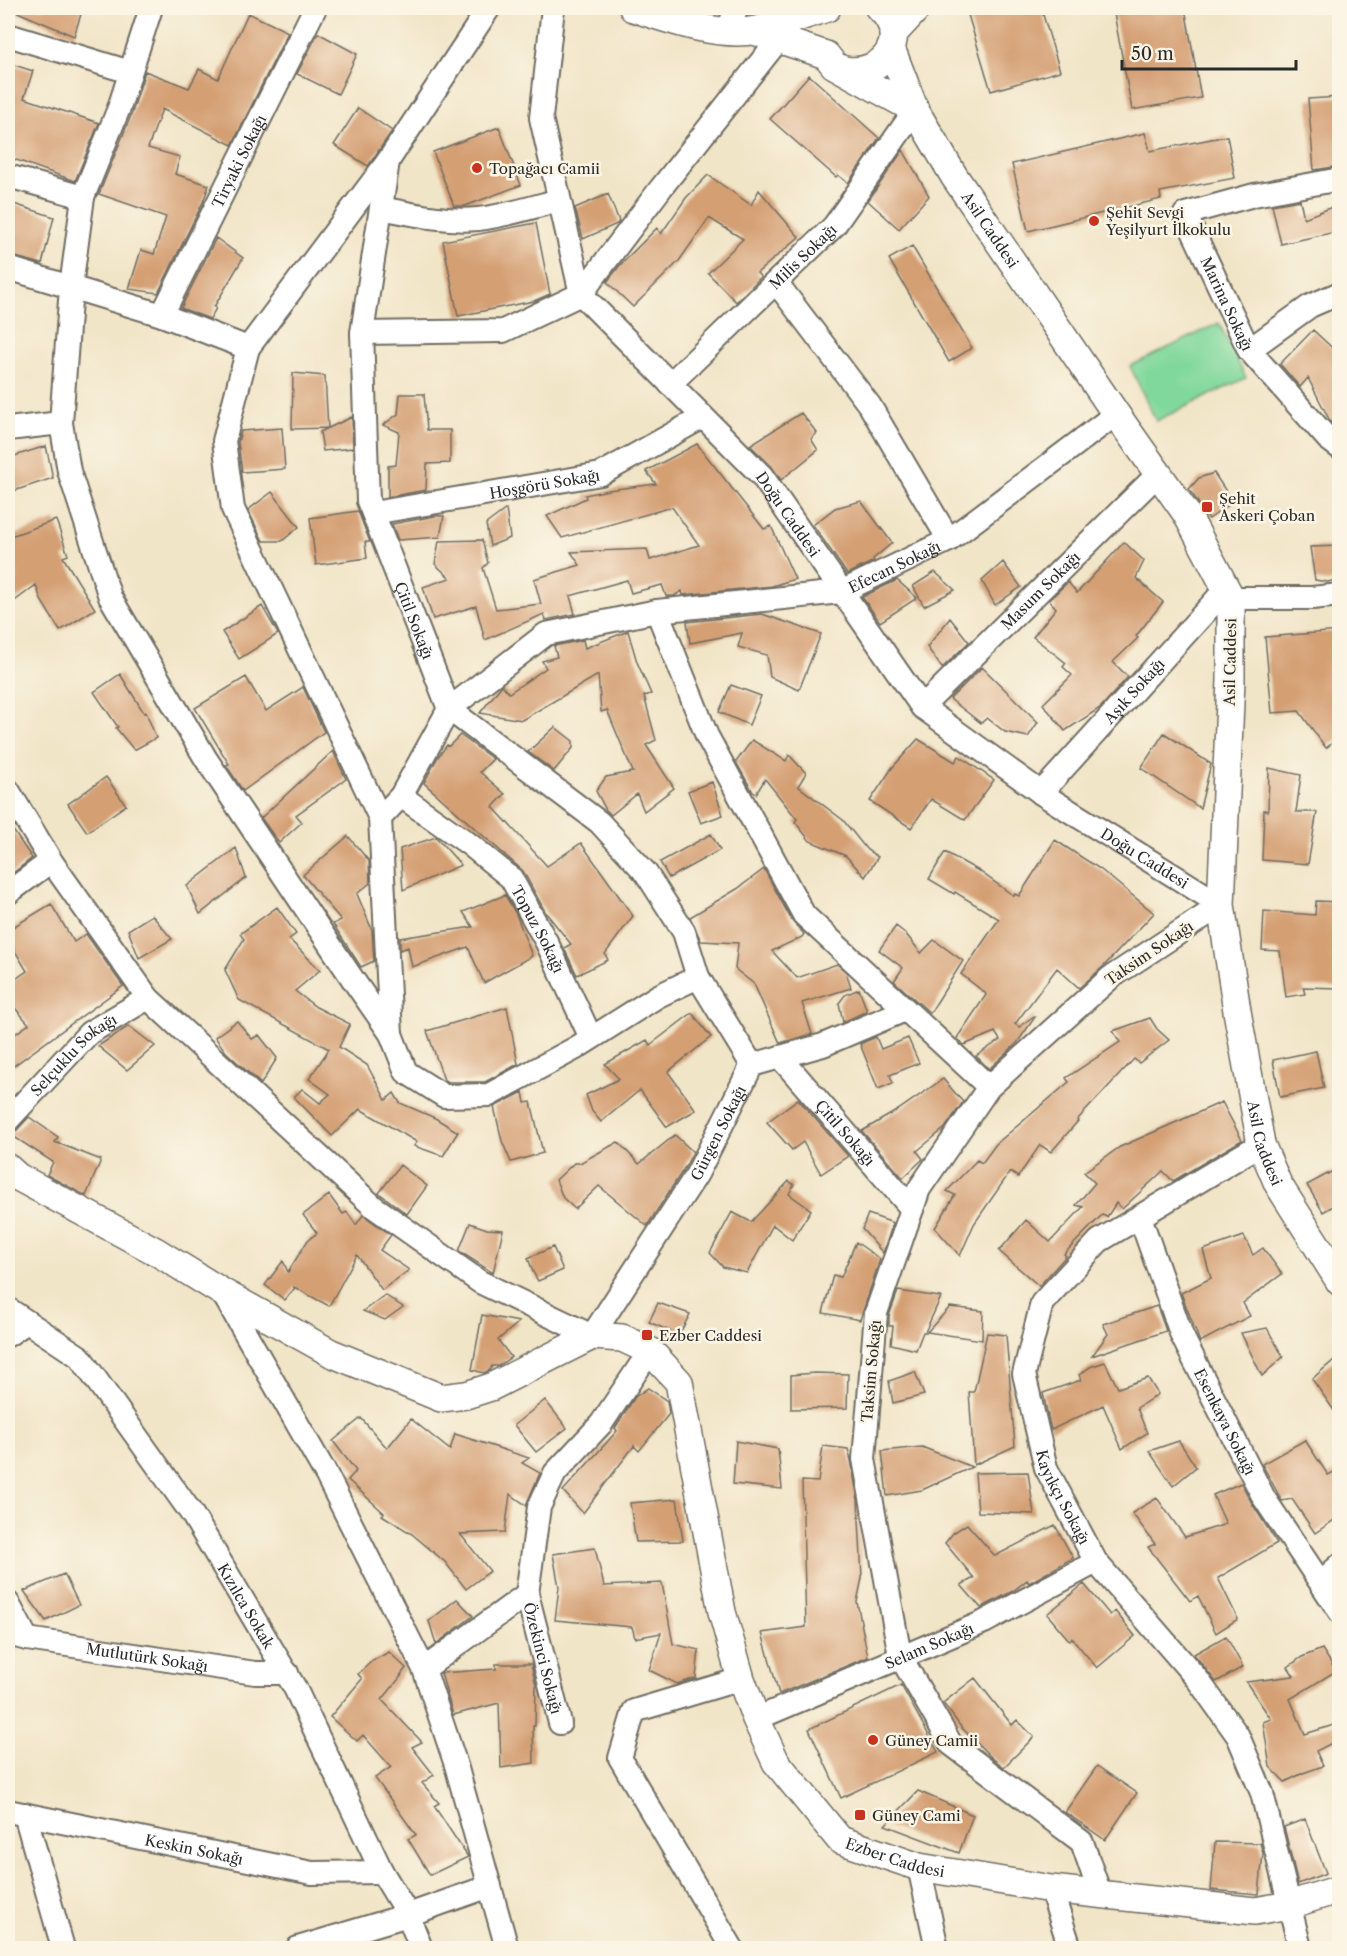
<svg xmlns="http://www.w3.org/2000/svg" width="1347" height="1956" viewBox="0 0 1347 1956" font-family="'Libre Caslon Text',serif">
<rect width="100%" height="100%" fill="#fcf5e5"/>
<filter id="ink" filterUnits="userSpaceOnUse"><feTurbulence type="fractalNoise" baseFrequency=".0167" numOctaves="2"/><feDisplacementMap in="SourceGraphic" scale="12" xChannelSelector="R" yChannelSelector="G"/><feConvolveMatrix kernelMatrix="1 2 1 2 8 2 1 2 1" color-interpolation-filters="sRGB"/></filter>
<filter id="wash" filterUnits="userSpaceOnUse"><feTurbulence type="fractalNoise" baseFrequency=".008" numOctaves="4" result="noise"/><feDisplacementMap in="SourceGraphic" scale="24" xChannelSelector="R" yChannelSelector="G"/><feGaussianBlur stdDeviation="1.35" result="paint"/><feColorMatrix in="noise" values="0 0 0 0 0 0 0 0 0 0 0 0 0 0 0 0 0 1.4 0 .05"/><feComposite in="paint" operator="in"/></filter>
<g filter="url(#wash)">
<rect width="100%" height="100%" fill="#f1e5c8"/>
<!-- garden -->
<path fill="#81d89c" stroke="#568264" stroke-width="1.5" d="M1219 323 1246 378 1156 421 1130 366Z"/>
<g id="blocks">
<!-- building -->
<path fill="#d49f73" d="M8 8H83L74 36Z
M966 8H1041L1060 71 991 91Z
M1113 8H1185L1201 98 1132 110Z
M248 13 288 32 232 145 162 109 148 148 180 157 175 174 209 185 203 202 158 293 129 289 141 250 154 254 166 217 99 194 132 113 145 71 189 88 199 69 218 79Z
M318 33 357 54 338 94 297 74Z
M8 63 33 71 24 98 99 123 75 181 8 157Z
M809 75 879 138 848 183 838 175 836 177 770 119Z
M1340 97V166L1314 170 1308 99Z
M358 108 392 131 368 166 334 145Z
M499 127 521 185 465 206H454L433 152Z
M1145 133 1150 151 1227 136 1235 178 1160 192 1161 199 1028 231 1012 164Z
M903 150 929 196 899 229 868 201Z
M708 175 751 205 759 190 799 237 757 273 761 277 736 302 708 273 743 239 709 218 679 261 633 307 607 282 621 264 657 228 661 234 686 198Z
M608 194 619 221 617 224 583 239 575 208Z
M1300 200 1304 218 1340 204V231L1281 244 1272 205Z
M8 202 54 217 42 264 8 255Z
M536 223 550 294 534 301 458 316 443 241Z
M216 238 243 258 214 307 216 308 210 319 181 308Z
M912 246 972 348 949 362 889 259Z
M1313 330 1340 355V431L1330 421 1308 378 1300 387 1280 364Z
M293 373 325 376 328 428 292 429Z
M400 394H424L427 430H450V463L427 464 426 490 388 497V466L396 465 399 432 383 425 398 414Z
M801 413 817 433 811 439 818 450 781 480 772 467 750 445Z
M352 417 353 448 323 451 320 432Z
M282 428 285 469 242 472 238 442 241 431Z
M697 444 764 529 771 526 795 579 772 586 683 595 682 591 674 596H666L662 585 631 593 627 580 570 596 575 614 546 620 544 614 485 640 476 606 433 619 423 587 450 578 435 564 439 541 482 540 488 563 483 568 496 609 541 604 534 579 580 565 571 552 647 549 650 560 699 545 672 507 562 538 547 516 586 498 585 495 608 490 656 484 646 471Z
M46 446 53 478 8 493V458Z
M1214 473 1233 502 1209 519 1189 489 1199 478Z
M272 492 299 527 282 541H263L248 510Z
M861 501 892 543 873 559 874 561 847 574 813 525 835 508Z
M506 509 510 538 490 546 486 524Z
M358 511 370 542H365L367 558 316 565 310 518Z
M435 516H444L440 537 398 540 392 524Z
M56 520 68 555 63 557 95 609 60 631 41 600 36 585 8 606V537Z
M1124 542 1144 561 1136 578 1163 602 1136 636 1138 638 1113 662 1128 677 1100 708 1065 731 1043 704 1072 675 1063 667 1066 663 1033 637 1056 608 1049 600 1068 582 1077 593Z
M1340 546V579L1328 582 1315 580 1310 547Z
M1003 562 1021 587 995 605 982 581Z
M935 572 955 590 924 606 913 586Z
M897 580 917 598 880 622 862 597Z
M262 606 278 634 239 659 222 632Z
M762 614 821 634 799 690 770 677 767 655 738 647 742 633 690 643 687 622Z
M950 618 969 642 942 668 927 647Z
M628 631 637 662 651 694 644 696 656 740 646 745 674 788 644 811 637 794 611 815 606 810 596 791 606 777 633 772 607 710 601 712 598 675 522 720 480 713 502 685 509 693 546 668 542 661 557 657 554 646 583 640 585 648Z
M1340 631V737L1326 748 1299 711 1272 713 1265 637Z
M982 667 1038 722 1028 737 1005 732 987 718 981 723 950 699Z
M120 674 144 713 146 712 156 738 134 750 116 728 118 727 94 692Z
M246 677 266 711 303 687 324 732 243 791 226 765 229 764 195 708Z
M731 685 761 696 749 725 719 712Z
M555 727 573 741V748L554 771 528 752Z
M1164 733 1211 764 1200 808 1141 768Z
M460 735 493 759 480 772 505 794 493 807 547 866 581 843 633 916 605 954 608 960 577 975 564 948 571 944 546 913 523 871 424 783 438 757 447 745 449 746Z
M918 739 955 762 959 756 994 780 965 820 931 799 911 828 870 801 892 768Z
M752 740 786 761 789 755 806 773 798 786 843 820 867 850 878 857 865 877 846 856 810 841 795 822 797 819 765 779 756 794 753 792 736 762Z
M333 751 346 779 296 815 302 822 279 843 261 818Z
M1269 768 1301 775 1296 812H1317L1308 864 1262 860 1264 810 1268 811Z
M106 777 126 805 87 832 68 804Z
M712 782 723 815 701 823 688 791Z
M8 823 32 858 8 877Z
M711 834 720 850 669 878 660 862Z
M348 836 369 861 370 883 357 894 372 930 374 961 361 967 333 924 341 920 303 875Z
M436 837 461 865 403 890 400 849Z
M1055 840 1100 869 1154 913 1104 966 1079 988 1057 968 1015 1024 1019 1027 1034 1016 1035 1017 1017 1043 989 1069 976 1056 1000 1040 995 1032 964 1045 957 1038 986 995 985 993 961 974 999 919 955 892 954 894 929 879 945 852 979 871 1014 896 1015 894 1019 896Z
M236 848 246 878 200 914 187 886Z
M764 869 792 921 804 934 802 937 772 951 797 978 837 964 846 972 851 988 802 1003 812 1034 780 1043 754 984 735 969 738 943 701 941 690 917 737 889Z
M505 895 516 914 532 956 484 983 468 947 412 967 408 947 400 950V938L473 927 463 912Z
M1316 901 1340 902V988L1303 987 1305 994 1286 997 1280 951 1262 950 1264 911 1315 915Z
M51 904 74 942 86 934 123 986 8 1070V1039L29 1024 8 1000V984L27 971 8 939V930Z
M277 907 296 934 289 939 320 970 295 991 316 1007 350 1024 339 1047 367 1065 386 1100 394 1093 400 1103 435 1118 458 1132 443 1156 414 1146 417 1142 360 1109 332 1136 294 1097 302 1089 320 1103 330 1094 309 1079 329 1049 239 1000 225 970 244 939 240 934Z
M152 915 172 939 139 958 128 930Z
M896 926 906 934 921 953 934 940 963 961 930 1013 894 981 903 968 879 950Z
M859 989 867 1011 843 1022 839 1003 845 995Z
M507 1007 518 1064 485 1082H448L444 1080 427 1031Z
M692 1013 711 1037 668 1072 696 1110 667 1127 640 1090 601 1122 592 1111 586 1095 619 1079 605 1064 647 1040 650 1045Z
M1150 1018 1157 1029 1169 1040 1139 1063 1134 1059 1077 1120 1078 1121 1051 1152 1040 1145 1018 1177 1010 1172 974 1224 960 1256 935 1228 955 1195 947 1191 977 1160 982 1163 996 1144 1069 1082 1066 1078 1120 1042 1113 1031Z
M237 1021 252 1039 259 1035 277 1058 261 1084 226 1052 215 1037Z
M129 1026 155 1046 127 1070 98 1046Z
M876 1037 881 1049 908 1038 919 1063 890 1075 893 1083 878 1089 860 1044Z
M1316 1051 1324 1088 1280 1097 1273 1060Z
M943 1079 963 1102 945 1128 917 1151 923 1159 903 1178 862 1131 898 1110Z
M523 1092 525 1103 531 1102 543 1153 511 1162 502 1141 494 1107Z
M798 1099 848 1156 821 1174 803 1142 792 1150 767 1122Z
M1222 1102 1242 1140 1173 1181 1163 1171 1122 1209 1116 1203 1107 1217 1102 1215 1064 1254 1066 1256 1039 1286 999 1251 1026 1220 1050 1242 1083 1207 1076 1205 1095 1183 1084 1172 1120 1147Z
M29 1117 58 1137 55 1142 101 1160 86 1196 47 1175 53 1162 8 1133 17 1130Z
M675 1135 693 1152 685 1167 647 1226 599 1186 575 1209 563 1198 556 1180 574 1163H580L618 1142 639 1164Z
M400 1165 427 1186 407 1214 379 1193Z
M1333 1171 1340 1182V1202L1323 1212 1307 1185Z
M789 1181 794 1185 789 1194 811 1210 792 1240 773 1225 747 1273 723 1267 710 1253 732 1212 751 1222Z
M329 1195 343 1214 347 1212 356 1225 363 1215 391 1235 380 1250 409 1270 382 1290 357 1255 329 1306 294 1287V1289L285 1300 265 1285 283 1261 288 1272 308 1240 317 1233 303 1215Z
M868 1214 893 1223 883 1253 862 1229Z
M470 1223 487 1229 503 1230 493 1273 459 1251Z
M1244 1236 1253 1255 1263 1248 1282 1274 1243 1303 1250 1316 1200 1342 1181 1293 1211 1278 1203 1250Z
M856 1242 880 1259 860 1320 823 1313 833 1275 841 1277Z
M553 1247 563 1270 538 1281 533 1272 528 1258Z
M898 1291 941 1297 925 1332H923L916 1350 891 1344 893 1326H889V1316Z
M385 1295 403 1307 385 1320 363 1311Z
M658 1303 690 1314 679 1335 649 1322Z
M1157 1306 1166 1331 1092 1356 1108 1334 1103 1324Z
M950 1307 983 1311 982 1340 927 1332Z
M482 1315 519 1322 498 1340 511 1357 498 1366H492L490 1370 484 1373 472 1370Z
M1267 1328 1283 1357 1262 1376 1241 1333Z
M987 1333 1006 1335 1015 1446 974 1465 969 1392H974Z
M1340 1355V1419L1312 1379Z
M1105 1362 1118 1388 1148 1378 1158 1394 1137 1408 1147 1433 1122 1449 1103 1405 1051 1430 1043 1393 1081 1380 1079 1375 1090 1367Z
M915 1372 924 1395 893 1403 889 1381Z
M815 1373 848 1374 847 1408 791 1409V1375Z
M648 1388 667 1401 669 1414 639 1451 634 1446 583 1513 563 1491 617 1431 615 1428 635 1397Z
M545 1400 567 1428 536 1452 514 1425Z
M361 1418 387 1448 411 1419 450 1450 455 1434 529 1458 522 1463 540 1473 526 1505 510 1494 505 1532 460 1534 490 1571 466 1589 445 1562 412 1534 382 1515 384 1513 348 1480 356 1471 333 1441Z
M1305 1440 1328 1475 1340 1469V1516L1315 1533 1292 1499 1282 1501 1262 1464Z
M736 1441 778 1449 782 1489 733 1484Z
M1179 1441 1196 1467 1173 1486 1149 1451Z
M823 1446 848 1449 851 1460 858 1500 862 1578 857 1602 868 1657 779 1694 762 1633 806 1627 802 1481 818 1482Z
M922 1447 972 1467 922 1490 887 1496 882 1451Z
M1028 1472 1034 1514 978 1512 975 1473Z
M1241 1483 1253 1505 1277 1543 1218 1578 1238 1619 1216 1633 1198 1596 1190 1601 1148 1547 1155 1544 1132 1513 1157 1498 1185 1537 1226 1524 1213 1495Z
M677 1499 683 1541 636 1542 630 1503Z
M967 1524 995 1556 1055 1525 1073 1558 1029 1583 1027 1580 1013 1591 981 1608 961 1585 974 1578 945 1543 953 1533Z
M595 1548 604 1586 662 1583 673 1644 699 1650 696 1678 677 1684 649 1670 661 1633 635 1638 632 1627 555 1620 559 1587 553 1554Z
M64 1574 79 1605 46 1621 24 1591Z
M1084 1584 1110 1615 1115 1611 1135 1636 1097 1668 1072 1638 1069 1640 1047 1614Z
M457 1599 473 1616 436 1644 429 1621Z
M1226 1636 1243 1667 1216 1682 1194 1654Z
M1322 1649 1336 1671 1290 1699 1305 1734 1340 1723V1739L1316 1751 1323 1766 1303 1773 1285 1782 1270 1767 1263 1722 1271 1719 1246 1682 1294 1676 1288 1667 1302 1657Z
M389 1652 406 1668 400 1676 402 1675 382 1700 422 1742 412 1747 434 1775 422 1783 439 1803 434 1806 468 1857 430 1875 408 1839 416 1835 375 1778 391 1767 363 1735 357 1741 330 1717 362 1679 358 1674 372 1661Z
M496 1664H531L536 1685 535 1726H533L534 1763 501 1768 499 1703 453 1715 441 1673 496 1669Z
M975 1678 1012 1725 1017 1720 1034 1737 1004 1767 992 1758 961 1727 943 1703Z
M901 1685 938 1752 841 1798 809 1729Z
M1097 1766 1137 1793 1105 1840 1065 1812Z
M918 1791 973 1815 959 1853 885 1825Z
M1305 1819 1326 1873 1298 1884 1284 1827Z
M1215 1842 1260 1843 1263 1853 1259 1894 1211 1890Z"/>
</g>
</g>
<g filter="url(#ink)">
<use href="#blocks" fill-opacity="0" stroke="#706c62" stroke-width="1.5"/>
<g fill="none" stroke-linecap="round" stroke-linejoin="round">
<!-- minor casing -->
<g stroke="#706c62" stroke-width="26">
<g id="minor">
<path d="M151 8 119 108 83 197 71 287 61 423 69 471 110 597 206 759 356 984 391 1034 406 1072 444 1096 489 1095 576 1048 658 996 698 977 752 1065"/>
<path id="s1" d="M553 8 541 118 581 294 762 476 922 707 1047 797 1221 905 1110 978 989 1087 919 1189 876 1313 864 1459 900 1656 951 1744 1082 1842 1100 1894"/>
<path d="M727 31 737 8"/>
<path d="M8 35 130 72"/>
<path id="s2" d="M388 161 362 333 368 501 373 513 449 709 599 822 646 873 684 932 698 977"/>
<path d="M8 176 83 197"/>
<path id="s3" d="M1340 179 1254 195 1185 214 1249 350 1328 439 1340 448"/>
<path d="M381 208C412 214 446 222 478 219 505 216 533 207 559 200"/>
<path d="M8 268 162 315 248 348"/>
<path d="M776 282 870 406 949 540 1116 414"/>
<path id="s4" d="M162 315 315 8"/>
<path d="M362 333 503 331 581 294 661 188 779 39"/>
<path d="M1249 350 1310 306 1340 293"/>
<path id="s5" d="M670 384 834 226 915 110"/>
<path d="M8 429 61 423"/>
<path id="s6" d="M373 513 601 474 703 417"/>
<path d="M1231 598H1312L1340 595"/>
<path d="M657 611 707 736 804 915 989 1087"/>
<path id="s7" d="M922 707 1158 474"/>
<path id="s8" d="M8 790 51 861 148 998 374 1207 480 1282 592 1336 697 1174 752 1065 823 1045 905 1010"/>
<path id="s9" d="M1041 793 1226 589"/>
<path id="s10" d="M401 796 469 844 511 878 547 943 591 1038"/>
<path d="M380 818 233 509 224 441 248 348 388 161 489 8"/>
<path d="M8 893 51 861"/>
<path id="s11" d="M391 1034 380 818 401 796 449 709 546 634 657 611 841 592 949 540"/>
<path id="s12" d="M780 1057 912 1209"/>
<path id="s13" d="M8 1120 89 1033 148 998"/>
<path id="s14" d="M1261 1144 1099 1241 1042 1303 1024 1374 1046 1468 1096 1562 1198 1680 1238 1736 1262 1793 1300 1948"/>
<path id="s15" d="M1140 1217 1182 1336 1264 1498 1340 1612"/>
<path d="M222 1292 326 1474 424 1669 456 1765 507 1948"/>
<path id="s16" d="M8 1309 80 1357 192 1514 295 1688 382 1872 408 1915 421 1948"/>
<path d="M8 1335 27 1322"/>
<path d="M1321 1582 1340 1565"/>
<path id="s17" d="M527 1594 560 1723"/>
<path d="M8 1603 27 1639"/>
<path id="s18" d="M8 1634 27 1639 255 1673H287"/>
<path d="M424 1669 527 1594 539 1507 555 1473 601 1424 650 1351"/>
<path id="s19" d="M756 1719 984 1622 1096 1562"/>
<path id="s20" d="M8 1811 312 1873 382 1872"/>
<path d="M25 1814 63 1948"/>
<path d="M919 1867 937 1948"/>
<path d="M1051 1889 1070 1948"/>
<path d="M298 1948 408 1915 490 1886"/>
<path d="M732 1948 620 1758 634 1711 741 1679"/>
</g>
</g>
<!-- tertiary casing -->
<g stroke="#706c62" stroke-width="30">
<g id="tertiary">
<path d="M633 8C667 19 720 38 756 30 780 25 804 15 827 8"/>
<path d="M754 31 826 55 834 65 915 110"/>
<path d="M893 34 917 8"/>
<path id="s21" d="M891 48 915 110 954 176 1116 414 1186 513 1231 598V680L1221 905 1237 1011 1261 1144 1278 1184 1340 1282"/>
<path d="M845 70C885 77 911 35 879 8"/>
<path id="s22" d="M8 1168 18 1177 157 1252 222 1292 331 1353 441 1398 466 1395 491 1387 592 1336 622 1338 650 1351 679 1382 722 1612 741 1679 756 1719 776 1762 840 1840 919 1867 1051 1889 1255 1911 1289 1905 1340 1889"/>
</g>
</g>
<!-- minor -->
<use href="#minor" stroke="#fff" stroke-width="22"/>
<!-- tertiary -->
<use href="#tertiary" stroke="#fff" stroke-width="27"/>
</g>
</g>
<!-- markers -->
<g fill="#c8321e" stroke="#fcf5e5" stroke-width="2">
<circle cx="477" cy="168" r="6"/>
<circle cx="1094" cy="221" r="6"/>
<rect x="1201" y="501" width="12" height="12" rx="3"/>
<rect x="641" y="1329" width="12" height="12" rx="3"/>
<circle cx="873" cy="1740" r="6"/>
<rect x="854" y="1809" width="12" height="12" rx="3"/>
</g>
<g text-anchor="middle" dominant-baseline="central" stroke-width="5" stroke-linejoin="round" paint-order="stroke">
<!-- street labels -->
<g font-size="15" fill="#2b2b2b" stroke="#fcf5e5">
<text stroke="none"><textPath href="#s4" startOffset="172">Tiryaki Sokağı</textPath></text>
<text stroke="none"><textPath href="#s21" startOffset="208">Asil Caddesi</textPath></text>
<text stroke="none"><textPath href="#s5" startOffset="184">Milis Sokağı</textPath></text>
<text stroke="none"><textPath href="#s3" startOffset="258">Marina Sokağı</textPath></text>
<text stroke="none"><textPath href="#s6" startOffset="174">Hoşgörü Sokağı</textPath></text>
<text stroke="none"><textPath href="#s1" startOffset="594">Doğu Caddesi</textPath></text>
<text stroke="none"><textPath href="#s11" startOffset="826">Efecan Sokağı</textPath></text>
<text stroke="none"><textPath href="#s7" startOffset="166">Masum Sokağı</textPath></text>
<text stroke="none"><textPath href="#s2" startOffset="470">Çitil Sokağı</textPath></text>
<text transform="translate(1230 662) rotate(-89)">Asil Caddesi</text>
<text stroke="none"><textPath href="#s9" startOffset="138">Aşık Sokağı</textPath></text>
<text stroke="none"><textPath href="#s1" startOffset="1098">Doğu Caddesi</textPath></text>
<text stroke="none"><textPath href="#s10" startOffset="195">Topuz Sokağı</textPath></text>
<text transform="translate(1149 953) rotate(-34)">Taksim Sokağı</text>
<text stroke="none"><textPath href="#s13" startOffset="93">Selçuklu Sokağı</textPath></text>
<text stroke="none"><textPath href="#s8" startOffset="1052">Gürgen Sokağı</textPath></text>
<text stroke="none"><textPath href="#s12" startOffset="100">Çitil Sokağı</textPath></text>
<text stroke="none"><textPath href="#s21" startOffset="1198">Asil Caddesi</textPath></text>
<text transform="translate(871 1371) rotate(-85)">Taksim Sokağı</text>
<text stroke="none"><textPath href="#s15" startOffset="222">Esenkaya Sokağı</textPath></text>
<text stroke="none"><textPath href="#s14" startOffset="476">Kayıkçı Sokağı</textPath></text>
<text stroke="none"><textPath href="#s16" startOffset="386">Kızılca Sokak</textPath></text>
<text stroke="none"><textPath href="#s19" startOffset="188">Selam Sokağı</textPath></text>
<text stroke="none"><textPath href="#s18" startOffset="141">Mutlutürk Sokağı</textPath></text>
<text stroke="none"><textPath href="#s17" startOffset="66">Özekinci Sokağı</textPath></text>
<text stroke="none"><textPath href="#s20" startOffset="190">Keskin Sokağı</textPath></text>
<text stroke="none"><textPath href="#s22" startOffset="1312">Ezber Caddesi</textPath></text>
</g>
<!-- poi labels -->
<g font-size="15" fill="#2b2b2b" stroke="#fcf5e5" text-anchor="start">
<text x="489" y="168">Topağacı Camii</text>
<text x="1106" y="212">Şehit Sevgi<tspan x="1106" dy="17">Yeşilyurt İlkokulu</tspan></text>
<text x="1219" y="498">Şehit<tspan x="1219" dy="17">Askeri Çoban</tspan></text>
<text x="659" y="1335">Ezber Caddesi</text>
<text x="885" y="1740">Güney Camii</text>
<text x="872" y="1815">Güney Cami</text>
</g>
</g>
<!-- margin -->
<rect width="1347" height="1956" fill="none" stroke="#fcf5e5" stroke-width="30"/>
<!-- scale -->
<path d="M1122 60v9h174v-9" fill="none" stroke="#2b2b2b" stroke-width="3"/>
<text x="1131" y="60" font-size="18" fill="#2b2b2b" stroke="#fcf5e5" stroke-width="4.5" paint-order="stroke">50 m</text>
</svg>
